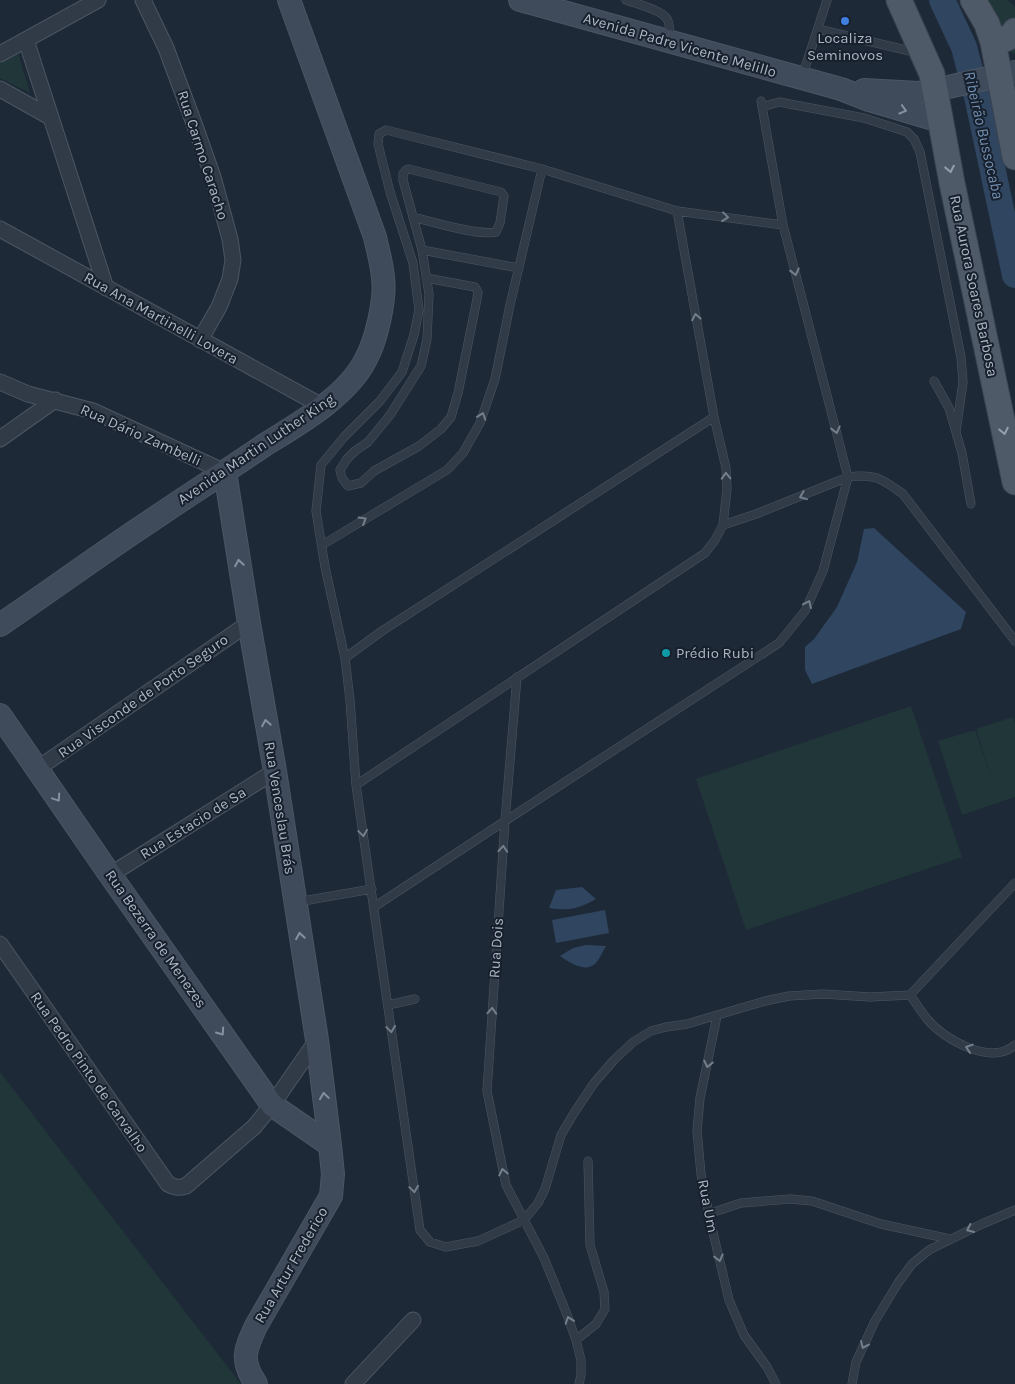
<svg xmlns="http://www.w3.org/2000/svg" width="1015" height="1384" viewBox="0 0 1015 1384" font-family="Karla,sans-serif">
<rect width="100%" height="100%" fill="#1e2937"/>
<!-- green -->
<path fill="#203638" d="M982 0H1008L1015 7V53H1012Z
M18 53 30 93 0 78V63Z
M911 706 962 857 746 930 696 779Z
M1013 717 1015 724V797L962 815 938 741 975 730 993 783 976 729Z
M0 1072 241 1384H0Z"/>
<!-- water -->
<path fill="#2f4560" d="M874 528 966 612 961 629 812 684 805 670V647L814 639 837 607 857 562 864 529Z
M582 887 596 899C578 909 569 911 549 908L556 890Z
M605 910 609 933 556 943 552 920Z
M586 945 606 946C603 951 599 960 595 964 584 973 569 962 560 956L573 948Z"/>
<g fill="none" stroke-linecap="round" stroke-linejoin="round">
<!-- river -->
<path stroke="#2f4560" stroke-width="26" d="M942 0 964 47 978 101 1015 275"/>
<!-- lane casing -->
<g stroke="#4c5663" stroke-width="9">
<path id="lane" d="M626 0C637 4 662 10 667 19 671 25 669 33 669 39
M818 29 918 53
M802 77 827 0
M762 107 779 102 864 118 907 132 914 139 920 152 961 357 963 382 956 431
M413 217C432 222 478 236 496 232L500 223 504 196 501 192 409 169 406 170 403 174V180L422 250 519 268
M422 250 429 294 427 339 421 366 390 415 368 442 355 451 347 459 340 470 342 478 348 486 361 483 374 471 419 446 441 429 451 417 458 393 477 299 478 292 475 287 426 278
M934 381 949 408 962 453 971 504
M714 417 382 631 345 658 350 700 356 785 420 1230 430 1242 446 1247 478 1241 524 1220 538 1203 545 1189 561 1135 574 1113 594 1083 614 1060 633 1042 651 1031 666 1027 687 1024 765 1001 789 996 823 994 870 997 910 995 1015 883
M723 525 756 514 848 477C875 473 882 479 903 494L1015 641
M322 545 447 470 463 453 480 423 495 379 510 305 542 169
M345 658 325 567 316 511 321 465 344 437 380 401 402 372 414 335 419 310 413 263 390 192 378 144 379 134 386 130 542 169 677 211 783 225
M356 785 705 553 715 540 723 525 727 489 726 468 714 417 677 211
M297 902 372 889
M374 907 505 821 517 677
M910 995C916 1003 922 1013 928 1020 945 1040 991 1066 1015 1045
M388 1005 415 999
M717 1016 700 1098 697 1131 701 1174 711 1224 729 1300 744 1335 767 1367 776 1384
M708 1214 741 1203 790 1199 812 1201 881 1224 950 1239
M576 1340 596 1324 605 1309 604 1292 590 1245 588 1161
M579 1384 581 1375V1360L576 1340 566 1312 544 1258 506 1185 487 1091 505 821 779 643 805 611 823 571 848 477 783 225 761 101
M852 1384 856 1362 875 1321 898 1283 912 1264 929 1250 982 1224 1015 1210"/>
</g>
<!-- street casing -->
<g stroke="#4c5663" stroke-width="17">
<path id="street" d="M143 0 166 48 195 126 213 177 230 239 233 260 230 279 219 307 200 340
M26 40 106 288
M0 54 98 0
M0 89 50 117
M0 229 322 406
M0 382 28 394 93 411 225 472
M0 439 55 400
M37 769 249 623
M110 875 275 771
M0 944 168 1184C175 1188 179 1188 186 1186L254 1127 272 1105 317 1040
M353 1384 413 1320"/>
</g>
<!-- secondary casing -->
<g stroke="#4c5663" stroke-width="24">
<path id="secondary" d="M520 0 841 89 869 100 940 121
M864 90 918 93 935 90 1015 72
M225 472 249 623 275 771 317 1040 330 1145 333 1174 331 1196 256 1326C245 1350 240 1360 256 1384
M0 625C50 591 99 555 149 522 187 496 225 472 263 446 298 424 347 397 366 359 376 341 386 299 383 278 382 264 378 251 375 237L289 0
M0 715 106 869 272 1105 330 1145"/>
</g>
<!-- primary casing -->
<g stroke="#3b4451" stroke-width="27">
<path id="primary" d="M899 0 932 74 952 183 1015 482
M973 0 987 24 993 42 1015 157
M993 42C1002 41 1010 39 1015 31"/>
</g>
<!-- lane -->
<use href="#lane" stroke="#313b47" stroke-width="8"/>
<!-- street -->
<use href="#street" stroke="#313b47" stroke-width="15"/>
<!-- secondary -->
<use href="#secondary" stroke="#3f4a5b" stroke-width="22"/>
<!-- primary -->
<use href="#primary" stroke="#4f5a68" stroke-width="25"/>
</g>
<!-- one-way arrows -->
<defs><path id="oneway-chevron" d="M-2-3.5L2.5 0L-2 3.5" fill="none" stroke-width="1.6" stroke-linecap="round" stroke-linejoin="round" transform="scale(1.25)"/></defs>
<g stroke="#8590a0">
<use href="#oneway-chevron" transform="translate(903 110) rotate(17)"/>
<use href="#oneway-chevron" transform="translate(239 563) rotate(-99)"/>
<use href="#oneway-chevron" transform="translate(266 723) rotate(-100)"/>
<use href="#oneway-chevron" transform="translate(57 798) rotate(56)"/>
<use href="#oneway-chevron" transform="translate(300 936) rotate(-99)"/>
<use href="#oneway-chevron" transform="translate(221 1032) rotate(55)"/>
<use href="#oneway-chevron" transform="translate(324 1096) rotate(-98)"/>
</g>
<g stroke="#949fae">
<use href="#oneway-chevron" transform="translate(950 169) rotate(79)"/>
<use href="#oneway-chevron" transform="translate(1004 431) rotate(78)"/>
</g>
<g stroke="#747f8c">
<use href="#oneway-chevron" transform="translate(725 217) rotate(7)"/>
<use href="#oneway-chevron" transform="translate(795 272) rotate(76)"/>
<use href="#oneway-chevron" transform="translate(696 317) rotate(-100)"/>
<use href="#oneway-chevron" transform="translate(482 416) rotate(-71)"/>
<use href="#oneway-chevron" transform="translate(836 430) rotate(76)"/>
<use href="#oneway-chevron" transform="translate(726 476) rotate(-92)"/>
<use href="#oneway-chevron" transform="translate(803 496) rotate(158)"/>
<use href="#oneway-chevron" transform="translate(363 520) rotate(-31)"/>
<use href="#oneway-chevron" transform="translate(808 604) rotate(-65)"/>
<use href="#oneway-chevron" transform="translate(363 833) rotate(82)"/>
<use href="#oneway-chevron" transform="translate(503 849) rotate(-86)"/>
<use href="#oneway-chevron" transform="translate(492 1011) rotate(-86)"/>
<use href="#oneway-chevron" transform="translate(391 1029) rotate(82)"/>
<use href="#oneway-chevron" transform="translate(969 1048) rotate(-162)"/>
<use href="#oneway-chevron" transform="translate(708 1064) rotate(102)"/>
<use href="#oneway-chevron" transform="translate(503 1172) rotate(-102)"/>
<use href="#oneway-chevron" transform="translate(414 1189) rotate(82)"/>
<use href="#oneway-chevron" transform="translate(970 1229) rotate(155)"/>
<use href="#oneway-chevron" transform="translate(719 1258) rotate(76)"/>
<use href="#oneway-chevron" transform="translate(569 1320) rotate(-109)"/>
<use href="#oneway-chevron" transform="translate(864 1345) rotate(114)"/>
</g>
<!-- markers -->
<circle fill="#3f7fe0" stroke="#17202c" stroke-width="2" cx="845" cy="21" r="5"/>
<circle fill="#0f9aa8" stroke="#17202c" stroke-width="2" cx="666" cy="653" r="5"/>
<g text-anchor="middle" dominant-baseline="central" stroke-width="4" stroke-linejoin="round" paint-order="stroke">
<!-- poi labels -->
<g font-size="15" fill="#abb6c5" stroke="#17202c">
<text x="845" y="38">Localiza<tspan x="845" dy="17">Seminovos</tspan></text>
<text x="676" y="653" text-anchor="start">Prédio Rubi</text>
</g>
<!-- street labels -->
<g font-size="15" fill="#abb6c5" stroke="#17202c">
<text transform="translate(680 45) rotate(16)">Avenida Padre Vicente Melillo</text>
<text transform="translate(203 155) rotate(72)">Rua Carmo Caracho</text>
<text transform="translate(974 286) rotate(78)">Rua Aurora Soares Barbosa</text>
<text transform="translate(161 318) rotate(29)">Rua Ana Martinelli Lovera</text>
<text transform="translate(141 435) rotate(24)">Rua Dário Zambelli</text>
<text transform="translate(256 449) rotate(-34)">Avenida Martin Luther King</text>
<text transform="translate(143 696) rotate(-35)">Rua Visconde de Porto Seguro</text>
<text transform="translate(280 808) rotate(81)">Rua Venceslau Brás</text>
<text transform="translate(193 823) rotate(-32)">Rua Estacio de Sa</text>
<text transform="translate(156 939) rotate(55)">Rua Bezerra de Menezes</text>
<text transform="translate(496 948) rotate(-86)">Rua Dois</text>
<text transform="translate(89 1072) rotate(55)">Rua Pedro Pinto de Carvalho</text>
<text transform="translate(708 1206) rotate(79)">Rua Um</text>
<text transform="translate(291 1265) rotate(-60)">Rua Artur Frederico</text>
</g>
<!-- water labels -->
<g font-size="16" font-style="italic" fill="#718eb0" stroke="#17202c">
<text transform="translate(984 135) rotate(77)">Ribeirão Bussocaba</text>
</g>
</g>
</svg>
